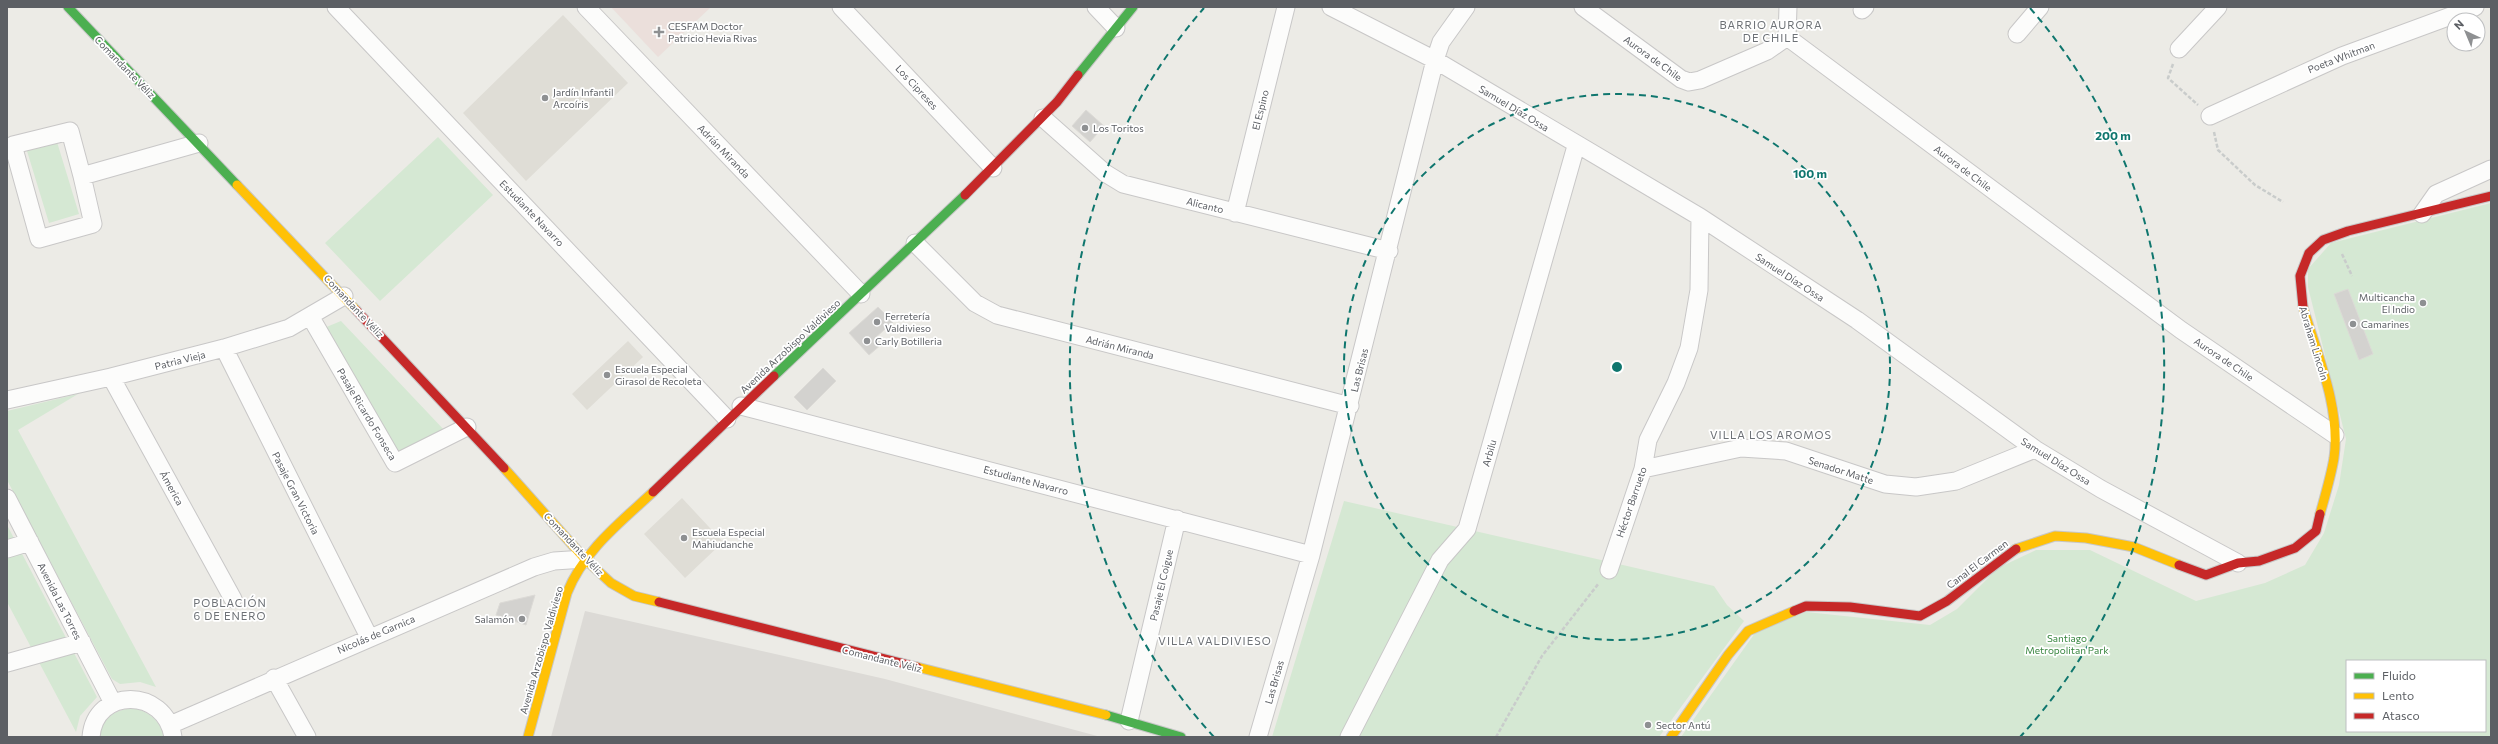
<svg xmlns="http://www.w3.org/2000/svg" width="2498" height="744" viewBox="0 0 2498 744" font-family="Commissioner,sans-serif">
<rect width="100%" height="100%" fill="#ecebe6"/>
<!-- industrial -->
<path fill="#dcdad6" d="M585 611 885 679 1101 737H551Z"/>
<!-- education -->
<path fill="#dfddd6" d="M563 15 628 83 526 181 463 113Z
M628 341 643 357 587 410 572 394Z
M682 498 723 542 685 578 644 534Z"/>
<!-- medical -->
<path fill="#ebdfdb" d="M611 7H711L658 57Z"/>
<!-- green -->
<path fill="#d5e8d3" fill-rule="evenodd" d="M438 137 493 195 380 301 325 243Z
M57 142 79 214 49 223 27 151Z
M2491 203V737H1681L1755 633 1806 612 1930 625 1957 609 1998 568 2036 550H2090L2196 601 2265 583 2305 565 2324 533 2339 485 2346 439 2308 287V269L2331 243ZM2347 661H2485V731H2347Z
M341 321 446 432 398 456 324 328Z
M78 394 18 430 156 687 140 682 120 684 112 679 7 480V411Z
M1344 501 1714 586 1727 605 1744 621 1659 737H1272Z
M7 525 97 697 80 716 76 732 7 602Z
M135 708C151 713 160 721 164 737H98C102 717 116 709 135 708Z"/>
<!-- building -->
<path fill="#d3d2cf" stroke="#dcdad6" d="M1086 110 1104 126 1090 142 1072 126Z
M2348 289 2373 354 2359 360 2334 294Z
M878 307 893 322 875 338 882 344 869 355 849 333Z
M823 368 836 381 807 410 794 397Z
M535 595 526 625 496 615 500 603Z"/>
<g fill="none" stroke-linecap="round" stroke-linejoin="round">
<!-- street casing -->
<g stroke="#c8c7c7" stroke-width="19">
<path id="street" d="M336 7 727 419
M586 7 861 294
M841 7 993 168
M1096 7 1116 28
M1331 7 1435 60 1700 217 1857 320 2035 449 2101 489 2238 563
M1583 7 1681 79 1689 82 1700 80 1767 51 1787 37
M1862 10 1865 7
M2017 34 2040 7
M1787 37 2181 330 2335 435
M1787 37 1788 7
M2179 49 2218 7
M2210 116 2342 56 2475 7
M1043 118 1105 173 1123 184 1389 251
M82 176 93 224 39 239 13 145 70 131 82 176 199 143
M1235 213 1286 7
M2422 214 2436 194 2491 169
M915 243 975 303 997 315 1350 406
M310 316 395 463 467 427
M224 348 369 637
M111 377 233 599
M7 400 111 377 224 348 289 328 344 296
M741 406 1311 555
M1643 469 1741 448 1786 451 1885 484 1916 487 1956 481 2035 449
M7 498 113 703
M7 549 30 542
M1609 570 1643 469 1648 440 1676 383 1689 348 1699 290 1700 217
M7 663 82 642
M274 678 307 737
M1129 721 1177 519
M170 725 534 567 554 561 585 559
M91 737C95 687 165 687 173 737
M1258 737 1311 555 1435 60 1441 42 1466 7
M1349 737 1440 560 1467 529 1576 146"/>
</g>
<!-- fast casing -->
<g stroke="#c7c7c7" stroke-width="11">
<path id="fast" d="M68 7 237 185
M1078 75 1133 7
M774 376 965 195
M1106 715 1181 737"/>
</g>
<!-- slow casing -->
<g stroke="#c7c7c7" stroke-width="11">
<path id="slow" d="M237 185 356 310
M2303 307C2317 354 2341 408 2334 458 2331 476 2325 496 2320 514
M504 468 585 559 611 583 634 596 659 602
M2016 549 2055 536 2086 538 2134 547 2179 565
M917 667 1106 715
M528 737 567 593C584 550 621 522 653 492
M1671 737 1728 655 1748 631 1794 611"/>
</g>
<!-- jam casing -->
<g stroke="#c7c7c7" stroke-width="11">
<path id="jam" d="M965 195 1057 102 1078 75
M2303 307 2300 276 2309 253 2323 240 2348 231 2491 196
M356 310 504 468
M653 492 774 376
M2179 565 2206 575 2238 563 2259 561 2295 548 2316 531 2320 514
M659 602 917 667
M1794 611 1806 606 1850 607 1920 616 1947 601 2016 549"/>
</g>
<!-- path -->
<path stroke="#c9cccb" stroke-width="2.5" stroke-dasharray="4 2" stroke-linecap="butt" d="M2173 64 2168 78 2198 105
M2214 132 2218 150 2255 185 2283 202
M2342 254 2352 276
M1496 737 1542 656 1599 583"/>
<!-- street -->
<use href="#street" stroke="#fcfcfb" stroke-width="17"/>
<!-- fast -->
<use href="#fast" stroke="#4caf50" stroke-width="9"/>
<!-- slow -->
<use href="#slow" stroke="#ffc107" stroke-width="9"/>
<!-- jam -->
<use href="#jam" stroke="#c62828" stroke-width="9"/>
</g>
<!-- distance rings -->
<g fill="none" stroke="#0f766e" stroke-width="2" stroke-dasharray="7 5">
<circle cx="1617" cy="367" r="273"/>
<path d="M1214 737A547 547 0 0 1 1204 8M2030 8A547 547 0 0 1 2020 737"/>
</g>
<!-- markers -->
<g fill="#8e9092" stroke="#fff" stroke-width="1.5">
<path d="M657 26h4v4h4v4h-4v4h-4v-4h-4v-4h4z"/>
<circle cx="545" cy="98" r="4"/>
<circle cx="1085" cy="128" r="4"/>
<circle cx="2423" cy="303" r="4"/>
<circle cx="877" cy="322" r="4"/>
<circle cx="2353" cy="324" r="4"/>
<circle cx="867" cy="341" r="4"/>
<circle cx="607" cy="375" r="4"/>
<circle cx="684" cy="538" r="4"/>
<circle cx="522" cy="619" r="4"/>
<circle cx="1648" cy="725" r="4"/>
</g>
<g text-anchor="middle" dominant-baseline="central" stroke-width="3.5" stroke-linejoin="round" paint-order="stroke">
<!-- poi labels -->
<g font-size="10" fill="#5c5f64" stroke="#fff" text-anchor="start">
<text x="668" y="26">CESFAM Doctor<tspan x="668" dy="12">Patricio Hevia Rivas</tspan></text>
<text x="553" y="92">Jardín Infantil<tspan x="553" dy="12">Arcoíris</tspan></text>
<text x="1093" y="128">Los Toritos</text>
<text x="2415" y="297" text-anchor="end">Multicancha<tspan x="2415" dy="12">El Indio</tspan></text>
<text x="885" y="316">Ferretería<tspan x="885" dy="12">Valdivieso</tspan></text>
<text x="2361" y="324">Camarines</text>
<text x="875" y="341">Carly Botilleria</text>
<text x="615" y="369">Escuela Especial<tspan x="615" dy="12">Girasol de Recoleta</tspan></text>
<text x="692" y="532">Escuela Especial<tspan x="692" dy="12">Mahiudanche</tspan></text>
<text x="514" y="619" text-anchor="end">Salamón</text>
<text x="1656" y="725">Sector Antú</text>
</g>
<!-- street labels -->
<g font-size="10" fill="#5c5f64" stroke="#fff">
<text transform="translate(2341 57) rotate(-21)">Poeta Whitman</text>
<text transform="translate(1653 58) rotate(36)">Aurora de Chile</text>
<text transform="translate(125 67) rotate(46)">Comandante Véliz</text>
<text transform="translate(917 87) rotate(47)">Los Cipreses</text>
<text transform="translate(1514 108) rotate(31)">Samuel Díaz Ossa</text>
<text transform="translate(1260 110) rotate(-76)">El Espino</text>
<text transform="translate(724 151) rotate(46)">Adrián Miranda</text>
<text transform="translate(1963 168) rotate(37)">Aurora de Chile</text>
<text transform="translate(1205 205) rotate(14)">Alicanto</text>
<text transform="translate(532 213) rotate(46)">Estudiante Navarro</text>
<text transform="translate(1790 277) rotate(33)">Samuel Díaz Ossa</text>
<text transform="translate(354 306) rotate(47)">Comandante Véliz</text>
<text transform="translate(2314 343) rotate(73)">Abraham Lincoln</text>
<text transform="translate(790 346) rotate(-43)">Avenida Arzobispo Valdivieso</text>
<text transform="translate(1120 347) rotate(14)">Adrián Miranda</text>
<text transform="translate(2224 359) rotate(34)">Aurora de Chile</text>
<text transform="translate(180 360) rotate(-14)">Patria Vieja</text>
<text transform="translate(1359 370) rotate(-76)">Las Brisas</text>
<text transform="translate(367 414) rotate(59)">Pasaje Ricardo Fonseca</text>
<text transform="translate(1489 453) rotate(-74)">Arbilu</text>
<text transform="translate(2056 461) rotate(32)">Samuel Díaz Ossa</text>
<text transform="translate(1841 470) rotate(18)">Senador Matte</text>
<text transform="translate(1026 480) rotate(15)">Estudiante Navarro</text>
<text transform="translate(172 488) rotate(61)">Ámerica</text>
<text transform="translate(296 493) rotate(63)">Pasaje Gran Victoria</text>
<text transform="translate(1631 502) rotate(-71)">Héctor Barrueto</text>
<text transform="translate(574 544) rotate(47)">Comandante Véliz</text>
<text transform="translate(1977 564) rotate(-37)">Canal El Carmen</text>
<text transform="translate(1161 585) rotate(-77)">Pasaje El Coigue</text>
<text transform="translate(60 601) rotate(63)">Avenida Las Torres</text>
<text transform="translate(376 634) rotate(-23)">Nicolás de Garnica</text>
<text transform="translate(541 650) rotate(-74)">Avenida Arzobispo Valdivieso</text>
<text transform="translate(882 659) rotate(14)">Comandante Véliz</text>
<text transform="translate(1274 682) rotate(-74)">Las Brisas</text>
</g>
<!-- park labels -->
<g font-size="10" fill="#398640" stroke="#fff">
<text x="2067" y="638">Santiago<tspan x="2067" dy="12">Metropolitan Park</tspan></text>
</g>
<!-- neighbourhood labels -->
<g font-size="11" letter-spacing="1" fill="#6d7176" stroke="#fff">
<text x="1771" y="24">BARRIO AURORA<tspan x="1771" dy="13">DE CHILE</tspan></text>
<text x="1771" y="434">VILLA LOS AROMOS</text>
<text x="230" y="602">POBLACIÓN<tspan x="230" dy="13">6 DE ENERO</tspan></text>
<text x="1215" y="640">VILLA VALDIVIESO</text>
</g>
</g>
<circle cx="1617" cy="367" r="6" fill="#0f766e" stroke="#fff" stroke-width="2"/>
<g font-size="12" text-anchor="middle" font-weight="bold" fill="#0f766e" stroke="#fff" stroke-width="3.5" stroke-linejoin="round" paint-order="stroke">
<text x="2113" y="140">200 m</text>
<text x="1810" y="178">100 m</text>
</g>
<!-- border -->
<rect width="2498" height="744" fill="none" stroke="#5c5f64" stroke-width="16"/>
<!-- legend -->
<rect x="2346" y="660" width="140" height="72" fill="#ffffff" stroke="#bebfc1"/>
<rect x="2354" y="673" width="20" height="6" fill="#4caf50" stroke="#bebfc1"/>
<text x="2382" y="680" font-size="12" fill="#5c5f64">Fluido</text>
<rect x="2354" y="693" width="20" height="6" fill="#ffc107" stroke="#bebfc1"/>
<text x="2382" y="700" font-size="12" fill="#5c5f64">Lento</text>
<rect x="2354" y="713" width="20" height="6" fill="#c62828" stroke="#bebfc1"/>
<text x="2382" y="720" font-size="12" fill="#5c5f64">Atasco</text>
<!-- north arrow -->
<g transform="translate(2466 32) rotate(316)"><circle r="19" fill="#ffffff" stroke="#bebfc1"/>
<path d="M0-3L7 15L0 10L-7 15Z" fill="#8e9092"/>
<text y="-6" font-size="11" font-weight="bold" text-anchor="middle" fill="#5c5f64">N</text>
</g>
</svg>
